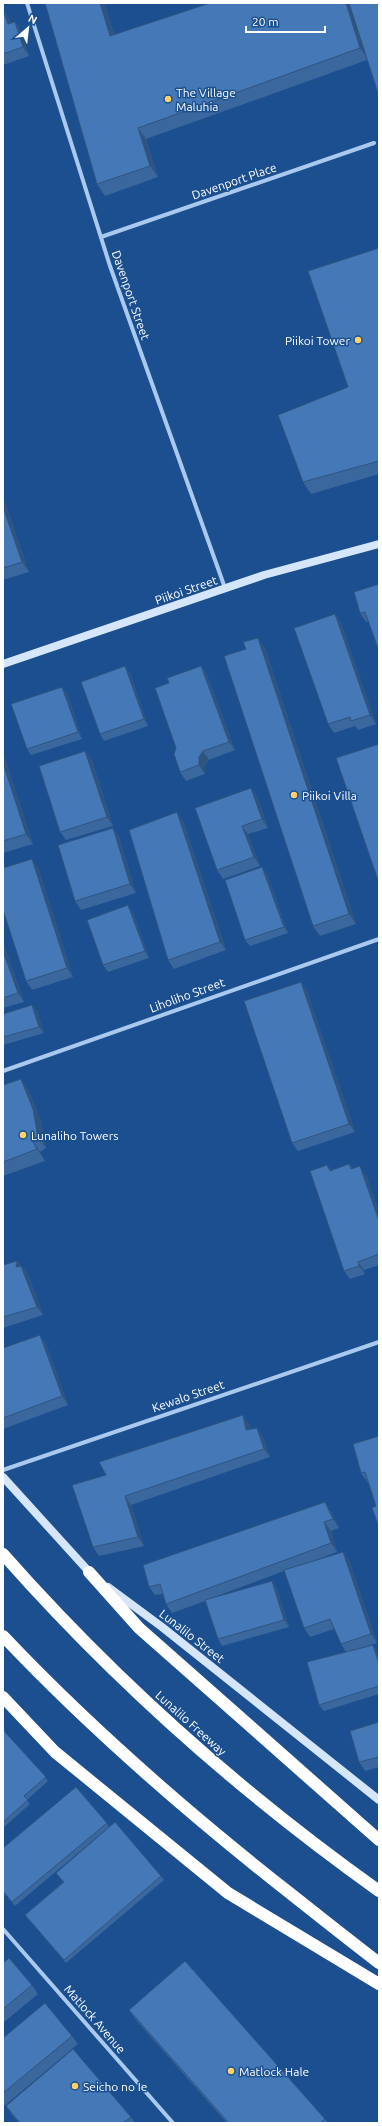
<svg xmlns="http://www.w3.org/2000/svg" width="382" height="2126" viewBox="0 0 382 2126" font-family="Ubuntu,sans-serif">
<rect width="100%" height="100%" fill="#1b4f8f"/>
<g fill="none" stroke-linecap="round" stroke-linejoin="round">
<!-- street -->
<path stroke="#a9c9ee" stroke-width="4" d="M27 3 110 266 225 588
M101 237 374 143
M3 1071 379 939
M3 1470 379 1342
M3 1929 173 2123"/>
<!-- secondary -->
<path stroke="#d6e6fa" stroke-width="8" d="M3 664 264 575 379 544
M3 1477 92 1575
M108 1587 162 1627 379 1800"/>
<!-- highway -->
<path stroke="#fff" stroke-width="12" d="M3 1554C116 1682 240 1792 379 1891
M89 1572 139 1628 379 1840
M3 1636C92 1730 189 1814 291 1894 320 1917 349 1940 379 1963
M3 1697 55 1752 228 1893 379 1984"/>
</g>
<!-- wall -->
<path fill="#3a679d" d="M45 3H104L114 34 379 3V96L367 60 146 139 158 177 105 196 97 184Z
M3 10 9 19 11 23 15 22 21 30 29 56 3 65Z
M379 249V474L311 494 303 482 348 387Z
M3 497 29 572 3 580Z
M379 584 369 621 366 622 360 613Z
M335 614 341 623 376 724 358 730 355 726 334 733 328 724Z
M258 638 265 648 356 924 320 936 313 926 246 649Z
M201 666 207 675 235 750 209 760 205 766V774L186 781 180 772 176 748 169 683Z
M130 673 148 726 104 741 100 734Z
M67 693 82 739 31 755 27 749Z
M85 751 92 760 113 826 66 840 60 832Z
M3 755 5 759 33 844 3 853Z
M257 796 268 828 248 834 260 866 223 879 217 870Z
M183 821 226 950 174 969 168 960Z
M113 828 119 837 136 893 81 910 75 901Z
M38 867 73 977 32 990 26 981Z
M262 867 267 874 288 933 250 946 245 940Z
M133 912 149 958 108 972 103 965Z
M3 942 24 1002 3 1008Z
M301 982 307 991 355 1132 298 1151 292 1143Z
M32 1005 37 1011 44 1033 3 1045V1014Z
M3 1085 29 1091 41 1121 46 1148 40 1152 45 1161 3 1176Z
M349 1164 352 1168 366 1175 379 1212V1265L364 1270 365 1274 350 1279 344 1271 327 1165 331 1170Z
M17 1261 28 1274 43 1315 3 1328V1265Z
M46 1344 68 1405 3 1429V1348Z
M249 1424 250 1429 263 1437 270 1457 131 1505 144 1546 99 1556 93 1547 106 1475Z
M379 1436 376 1506 369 1483H368L361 1473Z
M331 1511 339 1528 331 1531 337 1552 310 1562 343 1552 349 1560 377 1643 367 1646 377 1651 379 1656V1694L324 1711 319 1705 346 1652 341 1644 334 1629 310 1637 304 1628 284 1571 209 1599 277 1588 289 1627 222 1646 218 1639 205 1601 172 1613 166 1604 163 1594 155 1595 149 1587Z
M379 1722V1767L365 1771 359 1762Z
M3 1730 48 1781 27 1800 30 1804 3 1828Z
M107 1823 109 1827 15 1906 3 1892V1848Z
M56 1873 161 1876 164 1880 66 1963 25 1915 63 1882Z
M3 1963 32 1985 38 1994 3 2023Z
M129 2010 325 2119 328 2123H227L136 2020Z
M72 2036 78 2044 3 2107V2038Z
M6 2106 131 2117 135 2123H19L12 2115Z"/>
<!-- shaded-wall -->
<path fill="#305480" d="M100 3H104L118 47 110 36Z
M346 3H351L368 59 360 48Z
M3 10 9 19 14 33 8 24Z
M15 22 21 30 29 56 23 47Z
M138 128 146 139 158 177 150 166Z
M3 497 29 572 22 562 3 507Z
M335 614 341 623 376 724 370 715Z
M258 638 265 648 356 924 349 914Z
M125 666 130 673 148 726 144 719Z
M201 666 207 675 235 750 229 742Z
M62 687 67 693 82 739 78 732Z
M85 751 92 760 113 826 107 817Z
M203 751 209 760 205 766V774L199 765V757Z
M3 755 5 759 33 844 26 834 3 763Z
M251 788 257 796 268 828 262 819Z
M177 812 183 821 226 950 220 942Z
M242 826 248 834 260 866 254 857Z
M113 828 119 837 136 893 130 884Z
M32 859 38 867 73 977 67 968Z
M262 867 267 874 288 933 284 927Z
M128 905 133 912 149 958 145 951Z
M3 942 24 1002 18 993 3 951Z
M301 982 307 991 355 1132 349 1124Z
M32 1005 37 1011 44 1033 39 1027Z
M21 1079 29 1091 41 1121 46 1148 38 1137Z
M32 1140 40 1152 45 1161 37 1149Z
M360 1166 366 1175 379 1212V1221Z
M17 1261 23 1269 21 1266 28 1274 43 1315 37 1307 16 1267Z
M358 1262 364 1270 365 1274 359 1266Z
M40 1335 46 1344 68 1405 62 1396Z
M243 1415 249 1424 252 1438 246 1430Z
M257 1428 263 1437 270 1457 264 1449Z
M125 1496 131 1505 144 1546 138 1537Z
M325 1502 331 1511 339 1528 333 1519Z
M324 1522 331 1531 337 1552 331 1543Z
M343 1552 349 1560 377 1643 371 1634Z
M272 1581 277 1588 289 1627 284 1620Z
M373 1645 377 1651 379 1656V1664Z"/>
<!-- building -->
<path fill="#4478b7" stroke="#305480" d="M45 3H100L110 36 210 3H346L360 48 138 128 150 166 97 184Z
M349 3H379V96Z
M3 10 8 24 15 22 23 47 3 54Z
M379 248V461L303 482 278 415 348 387 308 271Z
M3 507 22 562 3 568Z
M379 584V651L365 612 360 613 354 592Z
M335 614 370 715 351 721 350 717 328 724 294 628Z
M258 638 349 914 313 926 224 656 246 649 243 642Z
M125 666 144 719 100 734 81 682Z
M201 666 229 742 203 751 199 757V765L180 772 174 754 176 748 155 688 169 683 167 678Z
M62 687 78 732 27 749 11 704Z
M379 744V883L336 758Z
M85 751 107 817 60 832 39 766Z
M3 763 26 834 3 841Z
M251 788 262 819 242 826 254 857 217 870 195 808Z
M177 812 220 942 168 960 129 830Z
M113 828 130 884 75 901 58 845Z
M32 859 67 968 26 981 3 910V868Z
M262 867 284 927 245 940 225 880Z
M128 905 145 951 103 965 87 920Z
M3 951 18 993 3 998Z
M301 982 349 1124 292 1143 244 1001Z
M32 1005 39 1027 3 1037V1014Z
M21 1079 33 1109 38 1137 32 1140 37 1149 3 1162V1085Z
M349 1164 351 1169 360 1166 379 1221V1250L378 1251 379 1254 358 1262 359 1266 344 1271 310 1171 327 1165 330 1171Z
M17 1261 16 1267 21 1266 37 1307 3 1317V1265Z
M40 1335 62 1396 3 1418V1348Z
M243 1415 246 1430 257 1428 264 1449 125 1496 138 1537 93 1547 72 1485 106 1475 99 1462Z
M379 1436V1527L372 1508 376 1506 365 1472 361 1473 353 1444Z
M325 1502 333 1519 324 1522 331 1543 166 1604 160 1584 149 1587 143 1565Z
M343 1552 371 1634 341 1644 330 1619 304 1628 284 1570Z
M272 1581 284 1620 218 1639 205 1600Z
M373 1645 379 1664V1686L319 1705 307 1662Z
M379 1722V1757L359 1762 350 1731Z
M3 1730 46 1777 24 1796 28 1800 3 1822Z
M76 1787 107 1823 12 1902 3 1891V1848Z
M115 1822 161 1876 64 1960 25 1915 64 1882 56 1873Z
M9 1958 32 1985 3 2009V1963Z
M185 1961 325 2119 320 2123H229L129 2010Z
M45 2003 72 2036 3 2093V2038Z
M73 2049 131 2117 123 2123H20L6 2106Z"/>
<!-- markers -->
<g fill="#ffd166" stroke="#1b4f8f" stroke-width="1.5">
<circle cx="168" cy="99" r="4"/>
<circle cx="358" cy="340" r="4"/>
<circle cx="294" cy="795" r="4"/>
<circle cx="23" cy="1135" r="4"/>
<circle cx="231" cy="2071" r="4"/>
<circle cx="75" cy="2086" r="4"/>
</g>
<g text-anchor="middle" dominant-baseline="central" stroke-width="3" stroke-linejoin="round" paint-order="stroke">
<!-- poi labels -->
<g font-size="12" fill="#fff" stroke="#1b4f8f" text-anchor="start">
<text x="176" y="92">The Village<tspan x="176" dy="14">Maluhia</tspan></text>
<text x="350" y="340" text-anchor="end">Piikoi Tower</text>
<text x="302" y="795">Piikoi Villa</text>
<text x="31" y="1135">Lunaliho Towers</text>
<text x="239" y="2071">Matlock Hale</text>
<text x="83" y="2086">Seicho no Ie</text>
</g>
<!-- street labels -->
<g font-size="12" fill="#fff" stroke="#1b4f8f">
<text transform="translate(234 181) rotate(-19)">Davenport Place</text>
<text transform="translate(131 295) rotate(71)">Davenport Street</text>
<text transform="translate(186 590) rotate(-19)">Piikoi Street</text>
<text transform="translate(187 995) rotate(-20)">Liholiho Street</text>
<text transform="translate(188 1396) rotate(-19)">Kewalo Street</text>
<text transform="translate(192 1636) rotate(38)">Lunalilo Street</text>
<text transform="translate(191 1723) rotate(42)">Lunalilo Freeway</text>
<text transform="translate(95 2019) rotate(49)">Matlock Avenue</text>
</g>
</g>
<!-- border -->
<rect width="382" height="2126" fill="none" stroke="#ffffff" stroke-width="8"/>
<!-- north arrow -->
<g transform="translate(28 28) rotate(28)" stroke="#1b4f8f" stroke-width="3" paint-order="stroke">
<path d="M0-3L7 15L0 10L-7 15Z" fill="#ffffff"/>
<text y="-6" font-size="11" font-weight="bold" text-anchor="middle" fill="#ffffff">N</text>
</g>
<!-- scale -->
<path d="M246 26v6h79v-6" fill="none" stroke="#ffffff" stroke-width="2"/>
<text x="252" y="26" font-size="12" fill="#ffffff" stroke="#1b4f8f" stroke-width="3" paint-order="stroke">20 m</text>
</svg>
